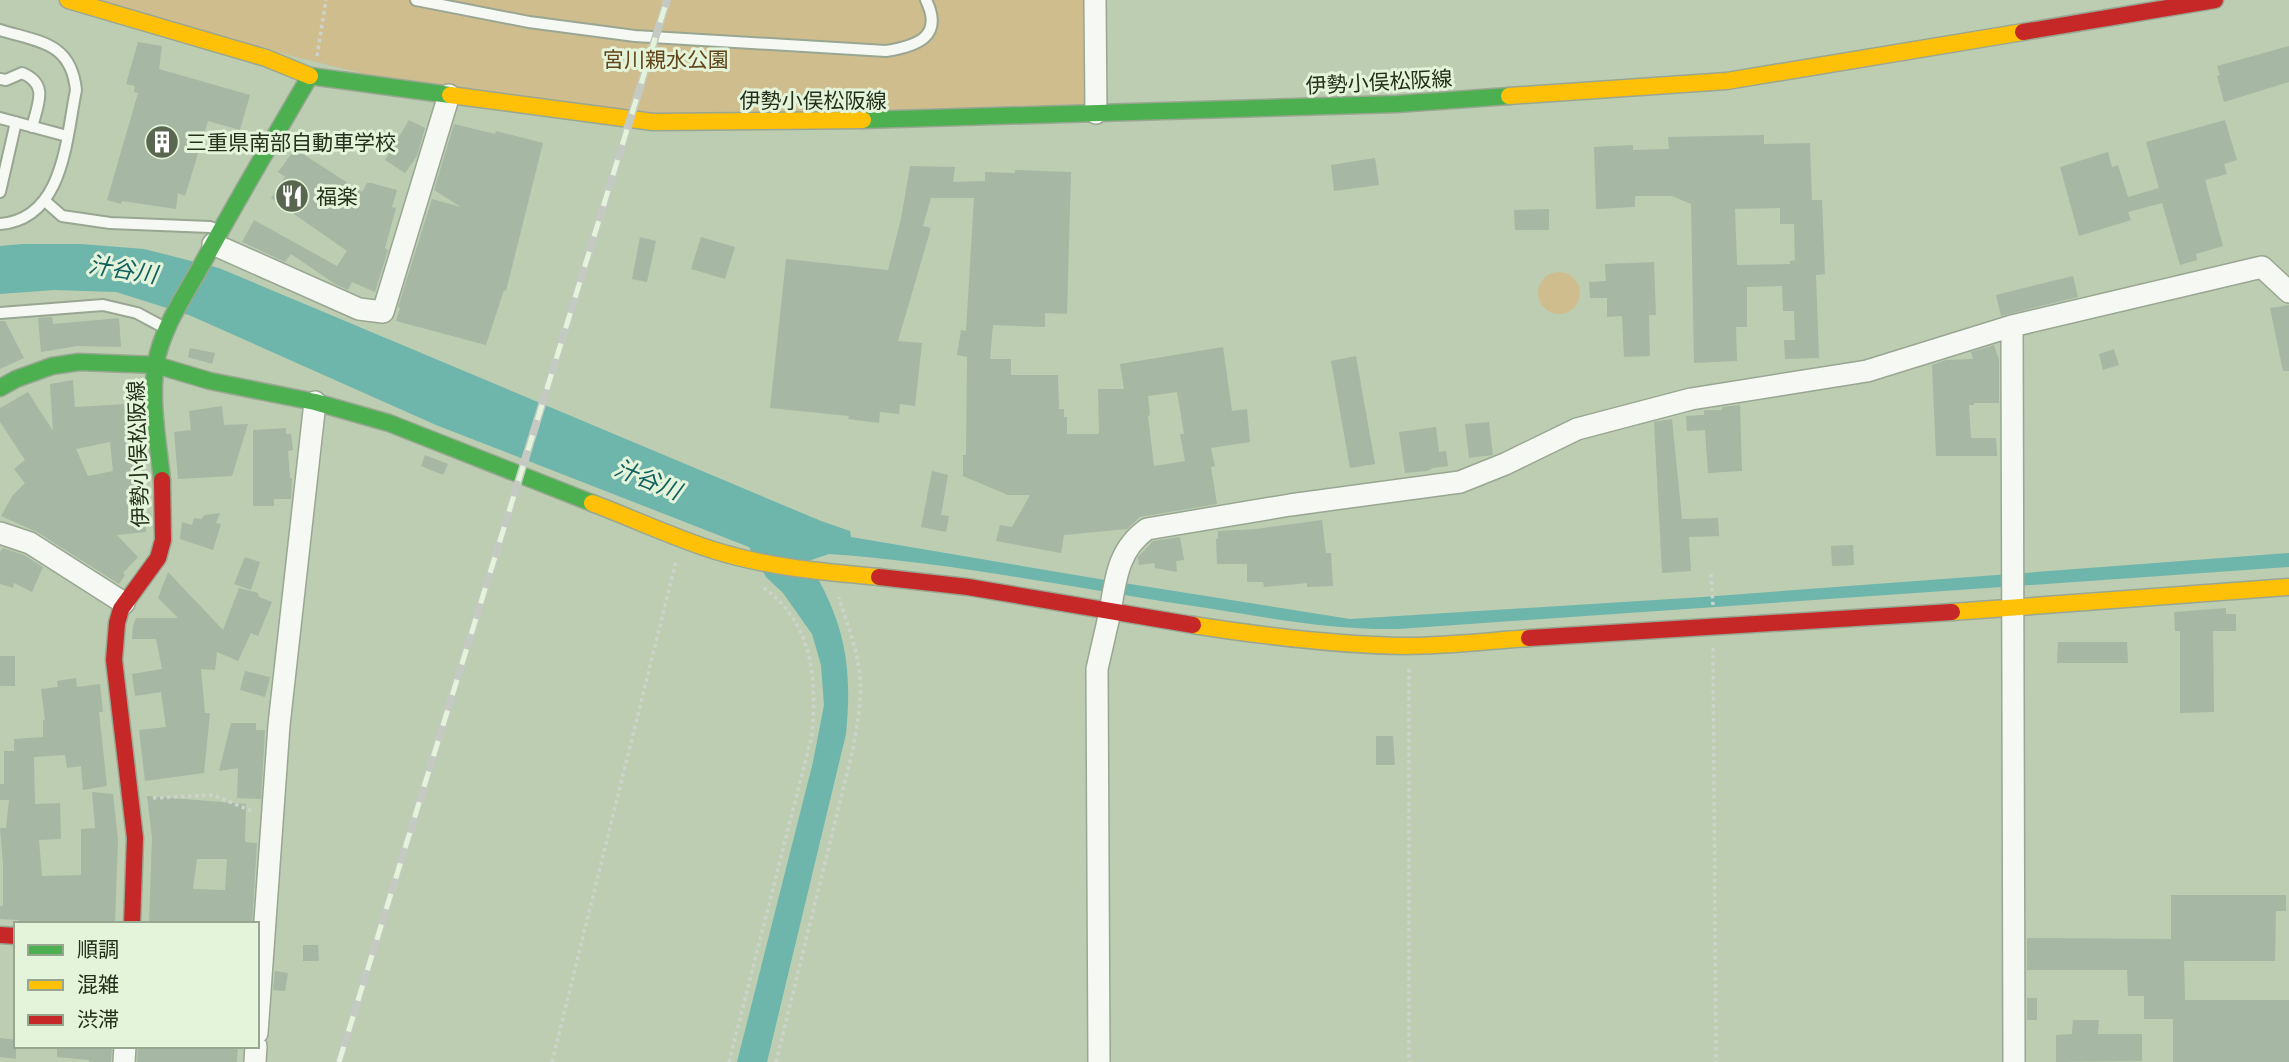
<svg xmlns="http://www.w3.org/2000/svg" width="2289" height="1062" viewBox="0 0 2289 1062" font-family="'PT Sans Narrow','Noto Sans JP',sans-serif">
<rect width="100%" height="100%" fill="#bccdb2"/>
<!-- green -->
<path fill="#cfbd8e" d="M68 0H1088L1090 113 629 121 449 95Z
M1538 293a21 21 0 1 1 42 0a21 21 0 1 1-42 0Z"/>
<!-- water -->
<path fill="#6eb5ac" d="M22 244H81L144 249 219 268 821 521 850 531 851 537 1105 580 1350 619 1703 597 2289 553V567L1398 629C1334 630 1276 619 1213 609 1085 590 958 563 829 554L808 561C844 621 853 664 846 734L767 1062H737L813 762 824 705 821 665 812 634 783 593 766 577 749 547 436 425 189 315 116 292 54 290 0 294V246Z"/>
<!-- building -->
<path fill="#a6b7a4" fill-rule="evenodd" d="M138 42 162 46 159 69 250 95 240 130 208 121 185 196 178 193 176 209 122 201 121 204 107 200 138 93 134 92 135 86 126 84Z
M2289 46V82L2224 102 2217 76 2220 75 2217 66Z
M409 120 425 128 417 156 405 173 385 160Z
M2225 120 2237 160 2224 164 2227 174 2205 180 2223 246 2196 254 2197 260 2180 265 2162 203 2128 212 2131 220 2079 236 2060 167 2108 152 2112 167 2118 165 2128 197 2159 188 2146 142Z
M454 124 495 134 496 131 543 143 506 291 504 290 486 345 396 321 400 308 398 307 432 199 461 207 434 190Z
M1764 135V144L1810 143 1812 200H1822L1825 274 1816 275 1819 358 1785 359 1784 340H1795L1794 311H1783L1782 286 1747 287V327H1736L1737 361 1694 363 1691 204 1672 196H1635V207L1596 209 1594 147 1633 145V150L1669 149 1668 137ZM1780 208V224H1794L1795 260 1790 261V264L1737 265 1735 209Z
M295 149 362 192 367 183H371L397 190 392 207 396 208 385 248 388 250 375 292 352 282 348 290 335 284 291 254 285 262 242 242 254 220 337 266 347 251 271 198 285 177 278 172Z
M1375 158 1379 185 1334 191 1331 165Z
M910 166 955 167 953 182 985 181V172L1015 173V170L1071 172 1067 314 1045 313V327L993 325 990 359H1011V375H1058L1059 409H1064V417H1067V434H1099L1098 389H1124L1120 364 1223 347 1232 411 1247 409 1250 442 1211 448 1215 466 1211 467 1217 504 1140 517 1127 529 1064 535 1061 553 996 541 1000 525 1012 527 1030 495H1008L963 476V455H966L967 357 957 355 961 330 966 331 974 198H931L923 226 931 228 898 341 922 343 915 406 900 404 899 414 880 412 879 423 848 419 849 416 770 408 786 259 888 270 901 219ZM1177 392 1184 434H1180L1185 461 1154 466 1148 416 1150 415 1148 396Z
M1549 209V230H1515L1514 210Z
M640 237 656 241 647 282 632 279Z
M701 237 735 247 725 279 691 269Z
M1654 262 1656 315H1649L1650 356 1624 357 1622 316 1607 317V298H1590L1589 282 1606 281 1605 264Z
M2073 276 2078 297 2001 316 1996 295Z
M2289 305V371H2283L2270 308Z
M52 317 53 324 119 318 121 347 77 346 41 352 38 318Z
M0 321H5L24 358 0 369Z
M1994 345 1999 360V403H1974V405H1969L1971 438H1996L1997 456H1936L1932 365 1946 360 1973 359 1971 352Z
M190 348 215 353 212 364 188 357Z
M2114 349 2119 365 2103 370 2099 354Z
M1356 356 1375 464 1350 468 1331 361Z
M73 380 75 407 126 404V382H139L138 410 146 493V532L117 535 138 557 123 573 125 575 119 584 37 532 1 516 13 495 25 483 14 469 25 460 0 422V408L28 392 53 431 50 384ZM110 442 113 471 88 476 76 449Z
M1740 405 1742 471 1708 473 1705 430 1687 431 1686 416 1704 415V410H1722V407Z
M222 406 224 425 248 424 232 476 178 479 174 432 191 430 189 411Z
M1672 419 1682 519 1718 518 1719 536 1689 537 1691 571 1662 573 1654 422Z
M1489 422 1493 455 1469 458 1465 424Z
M1436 427 1439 452 1446 451 1448 466 1433 468 1427 471 1405 473 1399 432Z
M286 428V434H291L293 450 288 451 290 478H292L291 499H274V506H253V430Z
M425 455 448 464 443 475 421 466Z
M932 471 948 475 941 515 949 516 946 532 921 527Z
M220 513 216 523 221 524 213 550 180 539 182 522 192 525 194 518 201 519 205 515Z
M1322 520 1326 553H1331L1333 586 1307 587V583L1264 587 1263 582H1247V564H1217L1216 539H1218V531L1256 529Z
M1180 537 1184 560 1176 561 1177 572 1155 568 1154 563 1139 565 1138 557 1153 541Z
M1853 545 1854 565 1832 566 1831 546Z
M3 548 24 555 43 567 32 592 14 583 13 588 0 584V552Z
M245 557 260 562 251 590 234 584Z
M168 572 223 630 239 588 258 593 259 597 272 602 258 636 251 633 238 661 217 652 215 670 201 669 205 713H210L204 773 145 781 139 730 166 727 161 692 135 696 132 674 162 669 156 639H132L133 626 136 618H178L158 598Z
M2226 608V614H2236V631H2213L2214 712 2180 713V631H2175L2174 612Z
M2058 642H2127L2128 663H2057Z
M0 656H15V686H0Z
M245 671 270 677 265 697 240 690Z
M76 678 77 687 100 684 103 712H99L107 786 83 790 81 766 67 768 65 755 34 757 35 804 60 803 61 839 39 840 42 876 81 875V829L95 828 92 792 113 794 118 839 115 924H27L18 920 0 919V906H3V864L0 828H6L9 800H0V784H4V751H14V739L43 737V720H45L41 689 58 687 57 681Z
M231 723H256V730H265L261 799 237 798 238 768 219 771Z
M1376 736H1393L1395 765H1376Z
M147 796 246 804 245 842 257 843 252 924 149 923 152 838ZM197 859H227L225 890 193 889Z
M2171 895H2286V911H2276L2275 961H2184L2185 1000H2289V1062H2173V1019H2144V996H2128L2127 970H2027V938L2171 939Z
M303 945H318L319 961H303Z
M275 971 288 973 285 991 273 990Z
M2027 998H2037V1020H2027Z
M2073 1020H2099L2098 1034H2142V1061L2056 1062V1035L2072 1034Z
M0 1038 16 1040V1059L0 1057Z
M57 1046 112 1047 111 1062H89V1060L57 1057Z
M142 1046H238L237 1062H137L138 1048Z"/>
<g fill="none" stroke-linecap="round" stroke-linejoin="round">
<!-- lane casing -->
<g stroke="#99a692" stroke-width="14">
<path id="lane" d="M416 0 529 22 635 36 886 51C917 46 944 37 926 0
M0 30C39 42 71 42 76 90 66 139 64 219 0 224
M0 79 6 80 22 73C49 84 38 104 32 127
M0 118 67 136
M0 192 16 122
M45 201 62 216 110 223 210 227 221 231
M0 313 103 305 137 313 167 329"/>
</g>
<!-- street casing -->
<g stroke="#99a692" stroke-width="24">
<path id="street" d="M1095 0 1096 113
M213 244 359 309 383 312 449 95
M2012 326 2014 1062
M0 533 30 543 124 603
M1111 606C1116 575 1120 548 1147 529L1290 505 1460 482 1505 464 1577 429 1691 399 1867 371 2012 326 2262 267 2289 292
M257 1033 279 725 315 402
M124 1062 125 1046
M255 1062 256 1046
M1099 1062 1097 669 1110 612"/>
</g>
<!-- fast casing -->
<g stroke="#99a692" stroke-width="19">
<path id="fast" d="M863 120 1397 104 1509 96
M0 388 16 379 52 366 79 362 156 365 210 381 315 402 389 423 592 503
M162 480C158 442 150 401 156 363 162 328 184 297 201 266 236 202 273 139 310 76L450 95"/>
</g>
<!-- slow casing -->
<g stroke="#99a692" stroke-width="19">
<path id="slow" d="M68 0 266 58 310 76
M450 95 653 122 863 120
M1509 96 1727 81 2023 32
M592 503C632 518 672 537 713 550 766 567 823 572 879 577
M1952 612 2289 587
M1193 625C1263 636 1334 645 1406 646 1447 646 1488 641 1529 638"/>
</g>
<!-- jam casing -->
<g stroke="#99a692" stroke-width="19">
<path id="jam" d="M2023 32 2215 0
M879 577 968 587 1193 625
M1529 638 1952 612
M132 924 135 838 114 660 117 623 121 609 158 558 163 540 162 480
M0 935 16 936"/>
</g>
<!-- path -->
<path stroke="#cdd3ca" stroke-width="3.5" stroke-dasharray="3.5 3.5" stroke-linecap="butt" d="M317 56 326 0
M1711 574 1713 605
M1713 648 1716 1062
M1409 669V1062
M153 798 213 795 254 812
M552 1062 676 561
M729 1062 812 735C817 678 813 624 764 588
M776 1062 853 749C857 726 862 701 860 678 858 650 847 624 839 597"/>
<!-- lane -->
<use href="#lane" stroke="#f5f8f3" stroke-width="10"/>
<!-- street -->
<use href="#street" stroke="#f5f8f3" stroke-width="21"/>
<!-- fast -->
<use href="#fast" stroke="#4caf50" stroke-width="16"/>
<!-- slow -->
<use href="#slow" stroke="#ffc107" stroke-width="16"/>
<!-- jam -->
<use href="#jam" stroke="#c62828" stroke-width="16"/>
<!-- rail casing -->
<g stroke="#c4c9c1" stroke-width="8">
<path id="rail" d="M339 1062 667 0"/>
</g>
<!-- rail -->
<use href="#rail" stroke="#e4f4da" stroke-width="5" stroke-dasharray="16" stroke-linecap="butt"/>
</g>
<!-- icons -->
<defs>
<g id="building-disc" transform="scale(1.75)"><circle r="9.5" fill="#596750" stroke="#e4f4da"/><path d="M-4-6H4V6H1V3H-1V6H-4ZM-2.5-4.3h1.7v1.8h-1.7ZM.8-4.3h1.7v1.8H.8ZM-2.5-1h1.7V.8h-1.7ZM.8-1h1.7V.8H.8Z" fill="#fff"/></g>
<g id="restaurant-disc" transform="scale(1.75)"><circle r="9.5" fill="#596750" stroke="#e4f4da"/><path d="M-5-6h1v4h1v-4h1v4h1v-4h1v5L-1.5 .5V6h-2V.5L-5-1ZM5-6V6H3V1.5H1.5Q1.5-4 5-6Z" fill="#fff"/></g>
</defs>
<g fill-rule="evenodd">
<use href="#building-disc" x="162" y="142"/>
<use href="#restaurant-disc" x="292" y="196"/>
</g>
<g text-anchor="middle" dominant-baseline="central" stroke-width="6" stroke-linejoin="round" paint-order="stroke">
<!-- park labels -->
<g font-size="21" fill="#624519" stroke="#e4f4da">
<text x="666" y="59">宮川親水公園</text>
</g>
<!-- street labels -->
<g font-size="21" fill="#23301c" stroke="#e4f4da">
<text transform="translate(1379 82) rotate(-3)">伊勢小俣松阪線</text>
<text x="813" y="100">伊勢小俣松阪線</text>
<text transform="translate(138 454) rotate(-92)">伊勢小俣松阪線</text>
</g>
<!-- poi labels -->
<g font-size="21" fill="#23301c" stroke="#e4f4da" text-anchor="start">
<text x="186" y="142">三重県南部自動車学校</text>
<text x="316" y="196">福楽</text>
</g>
<!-- water labels -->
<g font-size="23" font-style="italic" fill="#116060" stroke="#e4f4da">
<text transform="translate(123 269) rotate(9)">汁谷川</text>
<text transform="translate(648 479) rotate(22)">汁谷川</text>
</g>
</g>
<!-- legend -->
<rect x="14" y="922" width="245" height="126" fill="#e4f4da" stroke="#97a68e" stroke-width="2"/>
<rect x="28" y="945" width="35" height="10" fill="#4caf50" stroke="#97a68e" stroke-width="2"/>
<text x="77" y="957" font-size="21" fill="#23301c">順調</text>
<rect x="28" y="980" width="35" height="10" fill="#ffc107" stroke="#97a68e" stroke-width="2"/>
<text x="77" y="992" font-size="21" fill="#23301c">混雑</text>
<rect x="28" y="1015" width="35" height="10" fill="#c62828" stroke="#97a68e" stroke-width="2"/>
<text x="77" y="1027" font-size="21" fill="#23301c">渋滞</text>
</svg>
